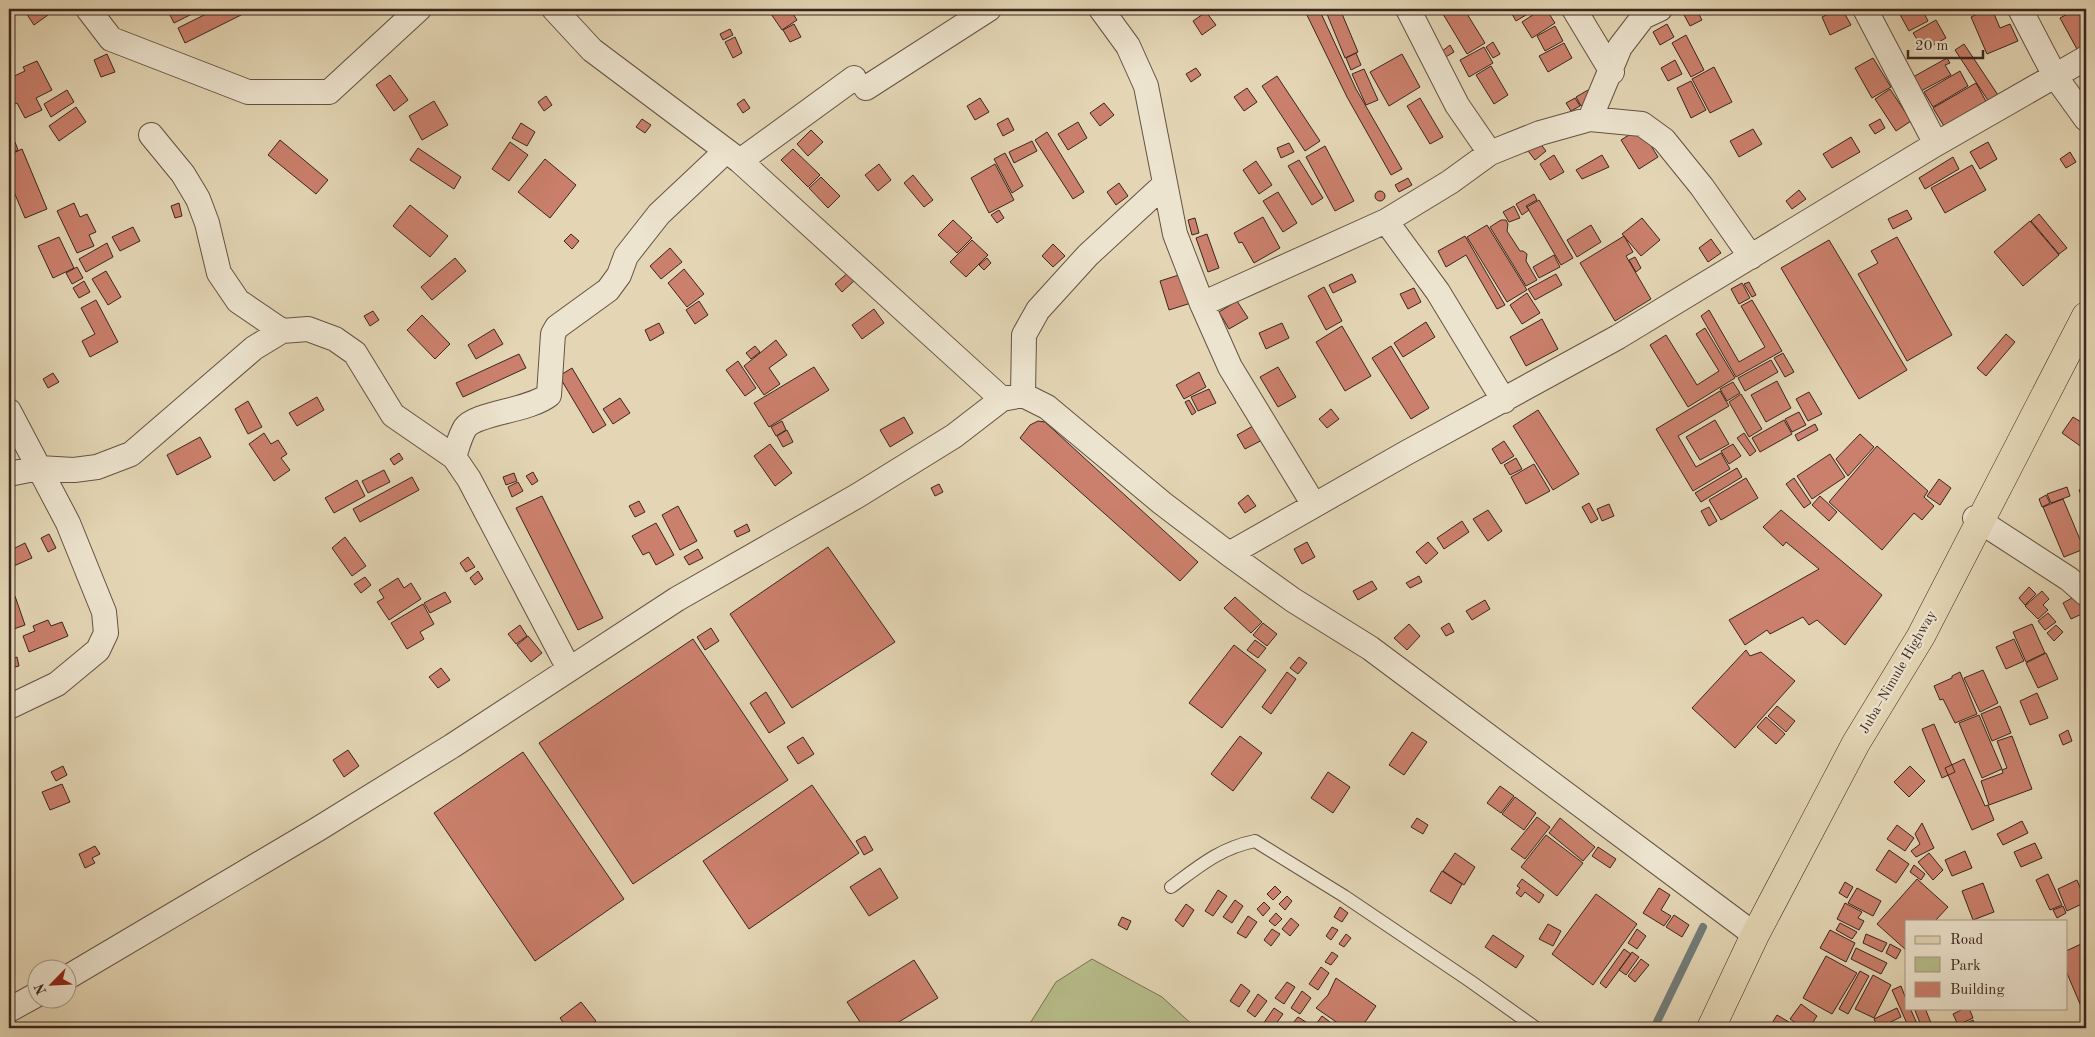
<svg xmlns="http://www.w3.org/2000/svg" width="2095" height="1037" viewBox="0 0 2095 1037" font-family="'Old Standard TT',serif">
<rect width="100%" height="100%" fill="#e4d6b5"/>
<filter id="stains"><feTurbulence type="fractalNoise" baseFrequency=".004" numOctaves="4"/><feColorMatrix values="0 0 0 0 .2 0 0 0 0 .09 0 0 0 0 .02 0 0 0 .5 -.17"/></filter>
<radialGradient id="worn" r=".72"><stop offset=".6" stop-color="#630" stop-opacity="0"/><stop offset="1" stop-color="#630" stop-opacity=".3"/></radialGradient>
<!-- green -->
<path fill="#b7bd8b" stroke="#787255" d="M1092 959 1162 997 1196 1028H1027L1056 982Z"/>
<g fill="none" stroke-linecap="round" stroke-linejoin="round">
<!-- stream -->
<path stroke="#727d7a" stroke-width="8" d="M1654 1028 1703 927"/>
</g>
<!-- building -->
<path fill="#cb806d" stroke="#3a261f" d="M32 9H43L48 15 34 25 26 13Z
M167 9H202L174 23Z
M216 9H253L185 43 178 28Z
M778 9H790L797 20 782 30 771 14Z
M1304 9H1319L1356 89 1402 169 1391 175 1347 97Z
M1340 9 1358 52 1345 58 1327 14Z
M1440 9H1464L1485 43 1467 54Z
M1509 9H1536L1516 21Z
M1542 9H1546L1555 23 1532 38 1522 22Z
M1691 9H1696L1702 20 1690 26 1683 13Z
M1839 9H1842L1851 25 1830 35 1822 17Z
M1897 9H1922L1928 21 1909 31Z
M1989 9H1992L2000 28 2010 24 2018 41 1987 54 1971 17Z
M2077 9H2086V46L2078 51 2060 18Z
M1206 12 1216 25 1202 35 1193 21Z
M1936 20 1946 38 1924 50 1913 33Z
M794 24 801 37 790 42 783 30Z
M1667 24 1674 37 1660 45 1653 32Z
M1555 26 1563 41 1545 51 1537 36Z
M730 29 733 35 723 40 720 34Z
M1686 35 1704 70 1691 77 1672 43Z
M735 37 742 53 733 58 725 42Z
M1493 42 1500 54 1493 58 1486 47Z
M1564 43 1572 58 1548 72 1539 56Z
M1964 44 1998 95 1989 102 1955 50Z
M1450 45 1454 52 1444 58 1441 52Z
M1484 47 1493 63 1469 77 1460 60Z
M1356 53 1361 65 1351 70 1346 58Z
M107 54 115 72 101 77 94 60Z
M1402 54 1420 87 1389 106 1370 72Z
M1873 58 1891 87 1872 98 1855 68Z
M1947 58 1950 63 1945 65 1951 75 1921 91 1913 77Z
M1675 60 1682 74 1668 81 1661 68Z
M37 61 52 90 36 98 42 110 25 118 17 103 9 107V86L13 84 10 78 25 71 23 67Z
M1491 66 1508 95 1494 104 1476 75Z
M1714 67 1732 102 1710 113 1692 79Z
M1196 68 1201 75 1191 82 1186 74Z
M1364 69 1378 100 1366 105 1352 74Z
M1960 71 1968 86 1933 107 1924 92Z
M390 75 408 100 394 111 376 85Z
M1277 76 1320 141 1305 151 1262 86Z
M1691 81 1706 110 1691 118 1677 88Z
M1976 83 1989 107 1947 131 1933 108Z
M1247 88 1257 102 1244 111 1234 97Z
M1890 89 1911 121 1896 131 1875 99Z
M67 90 74 102 51 117 44 104Z
M1588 90 1593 99 1581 106 1576 97Z
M546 96 552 105 544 111 538 102Z
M980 98 989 112 975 120 967 106Z
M1420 98 1443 137 1430 144 1407 106Z
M1575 98 1580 106 1571 111 1566 103Z
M744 99 750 108 743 113 737 104Z
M434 101 448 125 422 140 409 116Z
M1104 103 1114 115 1100 126 1090 113Z
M76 107 86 122 59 141 49 126Z
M1008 118 1014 130 1003 136 997 124Z
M642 119 651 125 645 133 636 127Z
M1880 119 1885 128 1875 134 1869 125Z
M1078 122 1087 138 1068 150 1058 134Z
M521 123 535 132 527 146 512 138Z
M1640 128 1658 157 1639 169 1621 140Z
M1753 129 1762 144 1739 157 1730 141Z
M811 130 823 142 808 156 797 144Z
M1047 132 1084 192 1073 199 1035 140Z
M1851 137 1860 152 1832 168 1823 154Z
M1536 138 1546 151 1535 160 1525 147Z
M280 140 328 180 316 194 268 155Z
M1032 141 1037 151 1014 163 1009 152Z
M15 142 18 150 9 154V144Z
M510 142 528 155 509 181 492 169Z
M1988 142 1997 159 1980 169 1970 152Z
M1289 143 1294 152 1281 158 1277 148Z
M1325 146 1354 201 1335 211 1306 157Z
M418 148 461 177 454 189 410 160Z
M22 149 47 209 25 218 9 180V155Z
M793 149 820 175 808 187 781 160Z
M2070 152 2076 162 2066 168 2060 159Z
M1005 153 1023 186 1012 193 994 159Z
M1554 155 1564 172 1550 180 1540 164Z
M1602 155 1609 167 1582 179 1576 170Z
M1953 157 1959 169 1925 189 1919 178Z
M545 159 576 185 550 218 518 192Z
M1299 160 1323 198 1312 205 1288 166Z
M1256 161 1272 185 1259 194 1243 170Z
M879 164 891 180 878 191 865 175Z
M995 164 1014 200 989 213 971 178Z
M1972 165 1986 190 1945 213 1931 188Z
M913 175 933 200 924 207 904 183Z
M821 177 840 196 828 208 809 188Z
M1408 178 1412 185 1399 192 1395 185Z
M1119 183 1128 196 1116 205 1107 192Z
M1799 190 1806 199 1792 209 1786 201Z
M1375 196a5 5 0 1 1 10 0a5 5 0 1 1-10 0Z
M1278 192 1297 223 1283 232 1263 201Z
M1534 194 1537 200 1526 206 1529 210 1522 215 1516 204Z
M1539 200 1573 258 1561 265 1527 207Z
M74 203 80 217 87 214 96 232 89 235 94 246 77 253 57 211Z
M179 203 182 216 175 218 171 206Z
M410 205 448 236 430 257 393 226Z
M1514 206 1520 218 1509 222 1503 212Z
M999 210 1004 218 997 223 991 215Z
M1907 210 1912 219 1893 229 1888 219Z
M2039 214 2067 248 2059 254 2031 221Z
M1263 217 1280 248 1254 263 1242 242 1239 243 1234 233Z
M1195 218 1199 233 1192 235 1188 220Z
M1642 218 1660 240 1641 256 1622 234Z
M953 220 972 238 957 253 938 235Z
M1501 220H1506L1508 224 1507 231 1520 251H1523L1527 254 1526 261 1537 280 1526 286 1490 227Z
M2030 221 2059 255 2023 286 1994 252Z
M1487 225 1527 290 1507 302 1467 237Z
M1591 225 1601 242 1577 257 1567 240Z
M133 227 140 241 120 251 112 237Z
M571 234 579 241 572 249 564 241Z
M1207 234 1219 268 1208 272 1196 238Z
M1465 236 1505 305 1497 309 1466 255 1446 267 1438 251Z
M1624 236 1633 252 1626 256 1651 299 1615 321 1580 263Z
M59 237 74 268 53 278 38 246Z
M1897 237 1952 335 1907 361 1858 274 1878 263 1871 251Z
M1711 239 1721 253 1708 262 1699 248Z
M972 240 988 255 966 277 950 262Z
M1829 240 1907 370 1859 399 1781 268Z
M107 243 113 257 86 272 79 259Z
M1053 244 1065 256 1053 267 1042 256Z
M670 248 682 262 661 279 650 266Z
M1554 255 1560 267 1539 278 1533 267Z
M1635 257 1641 268 1636 272 1629 260Z
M455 258 466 271 432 300 421 287Z
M987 258 991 263 984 270 979 265Z
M77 267 83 278 72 284 66 273Z
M684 269 704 294 687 307 668 283Z
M106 271 121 297 108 305 92 279Z
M850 271 856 279 842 292 835 284Z
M1182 274 1191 303 1169 310 1160 281Z
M1352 274 1356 282 1333 293 1329 285Z
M1556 274 1562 285 1535 300 1528 289Z
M84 281 90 292 79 298 73 288Z
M1749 282 1756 295 1752 297 1744 284Z
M1742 283 1750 298 1739 304 1731 289Z
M1324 287 1342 321 1326 330 1308 296Z
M1414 288 1421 302 1408 309 1400 294Z
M1527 293 1540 313 1522 324 1510 305Z
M96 300 118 342 90 357 82 341 95 334 81 308Z
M1752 300 1782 351 1736 377 1701 316 1709 310 1739 362 1765 347 1741 306Z
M699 301 708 315 695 324 686 310Z
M1237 301 1248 318 1229 329 1219 312Z
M874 309 884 323 862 339 852 325Z
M373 311 379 320 370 326 364 316Z
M422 315 450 344 435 359 407 330Z
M1542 319 1558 349 1526 366 1510 337Z
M1426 322 1435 337 1403 357 1394 343Z
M659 323 664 333 650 341 645 330Z
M1282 323 1289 338 1266 349 1259 333Z
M1342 326 1371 376 1345 391 1316 342Z
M1705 328 1735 378 1688 407 1650 345 1666 335 1697 385 1719 371 1696 334Z
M494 329 503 344 476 359 468 345Z
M2006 334 2015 342 1986 376 1977 368Z
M776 340 787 355 769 368 780 384 764 395 744 366Z
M755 346 760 352 751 359 746 353Z
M1391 346 1429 408 1411 419 1372 358Z
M1783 353 1794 372 1785 377 1774 358Z
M519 354 526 368 463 397 456 383Z
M1771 360 1778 372 1745 391 1738 378Z
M738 361 756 388 745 396 726 370Z
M814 367 829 390 769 427 754 403Z
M1278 367 1296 397 1278 407 1260 377Z
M572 368 606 425 593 433 559 376Z
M1199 372 1206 387 1184 399 1176 385Z
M53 373 59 382 48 388 43 379Z
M1777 381 1791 408 1766 422 1751 395Z
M1733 382 1740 393 1727 401 1720 389Z
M1209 389 1216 403 1198 411 1191 397Z
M1720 391 1729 406 1678 436 1696 467 1721 453 1730 469 1693 491 1656 429Z
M1809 392 1822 414 1808 421 1796 399Z
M1741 394 1762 429 1749 437 1729 402Z
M317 397 324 410 297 426 289 413Z
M620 398 630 413 613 424 603 409Z
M1189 400 1196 412 1192 415 1185 402Z
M248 401 262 427 248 434 235 409Z
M1331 409 1339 419 1327 428 1319 419Z
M1538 410 1579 474 1553 490 1513 426Z
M1799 412 1806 425 1792 432 1785 419Z
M904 417 913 433 890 447 880 430Z
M2073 417 2086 425V450L2062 433Z
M1715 420 1729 444 1700 460 1686 437Z
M1784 420 1792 434 1760 452 1752 438Z
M782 421 786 430 776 436 771 427Z
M1038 421 1045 422 1198 562 1180 581 1020 438 1030 425Z
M1260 422 1268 437 1245 449 1237 435Z
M1815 424 1818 430 1798 441 1795 435Z
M787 430 793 442 783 447 777 436Z
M264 433 271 444 278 440 287 454 281 458 290 470 274 481 249 444Z
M1744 433 1756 451 1750 456 1737 438Z
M1860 434 1874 447 1848 476 1836 459Z
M200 437 211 457 177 475 167 455Z
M1504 441 1514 456 1501 464 1492 449Z
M770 444 792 473 775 486 754 456Z
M1733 444 1741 456 1729 464 1721 451Z
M1877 446 1928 491 1924 497 1934 506 1922 520 1914 513 1882 550 1829 502Z
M399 453 403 459 394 465 390 459Z
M1830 454 1845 477 1812 499 1797 476Z
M1516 458 1522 469 1510 475 1504 465Z
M1534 464 1550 491 1526 504 1511 477Z
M1737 468 1742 477 1701 502 1695 493Z
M384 470 390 482 368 493 362 481Z
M533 472 538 481 532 485 526 476Z
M514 473 517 481 506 485 503 477Z
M412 477 419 490 360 522 353 509Z
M1746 478 1758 498 1721 520 1709 500Z
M1794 478 1811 503 1804 508 1786 484Z
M1939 479 1951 488 1940 505 1927 496Z
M357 480 365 496 334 513 325 498Z
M518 482 523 491 512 497 508 487Z
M939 484 943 492 935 496 931 488Z
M2067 487 2070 496 2051 503 2047 494Z
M2086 487V507L2079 490Z
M1248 495 1256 506 1245 513 1238 503Z
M2046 495 2050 503 2042 507 2039 499Z
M542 496 603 618 578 630 516 508Z
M1820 496 1837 512 1829 521 1812 505Z
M2063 499 2084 549 2064 557 2043 507Z
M639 501 645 512 635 517 629 506Z
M1589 503 1598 519 1591 523 1582 507Z
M1609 504 1614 516 1602 521 1597 509Z
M678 506 697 541 680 550 662 515Z
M1709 507 1717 521 1709 526 1701 511Z
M1488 510 1502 531 1488 541 1473 519Z
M1781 510 1882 595 1845 645 1817 620 1809 625 1803 617 1770 634 1767 630 1745 645 1729 620 1819 569 1786 542 1783 546 1763 527Z
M1462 521 1469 532 1444 549 1437 538Z
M656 523 674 555 656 565 649 552 643 555 632 536Z
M747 524 750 531 737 537 734 531Z
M49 534 56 548 48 552 41 538Z
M345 537 366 566 352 576 332 548Z
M1307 542 1315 557 1302 564 1294 549Z
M1428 542 1438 553 1426 564 1416 552Z
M25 543 32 558 9 568V551Z
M828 547 895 642 792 708 730 614Z
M698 549 703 558 689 565 684 557Z
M468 557 475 567 466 572 460 563Z
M478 571 483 579 475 585 470 578Z
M1419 576 1422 582 1410 588 1406 583Z
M365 577 371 585 361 593 354 584Z
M398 578 404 588 411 583 421 599 389 620 377 602 384 598 379 590Z
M1372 581 1377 589 1358 600 1353 591Z
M2029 587 2036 594 2025 605 2019 598Z
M2042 591 2049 599 2043 605 2048 610 2038 619 2025 606Z
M445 592 451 602 430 613 424 603Z
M2081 593 2086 604V612L2071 619 2063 603Z
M15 596 25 625 11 630 9 622V598Z
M1235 597 1262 622 1251 633 1224 608Z
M1485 600 1490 609 1472 620 1466 611Z
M423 604 434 624 420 632 424 639 407 649 391 623Z
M2048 613 2056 622 2045 630 2038 621Z
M48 620 51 626 62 622 68 636 29 652 23 636 35 631 33 626Z
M1263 623 1277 634 1267 646 1253 635Z
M1449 623 1454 632 1446 636 1441 628Z
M1409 624 1420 636 1407 650 1394 638Z
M2032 624 2045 653 2026 662 2013 632Z
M520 625 527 636 516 644 508 634Z
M2056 625 2063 632 2054 641 2047 633Z
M711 628 719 641 705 650 697 637Z
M528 636 542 653 531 662 517 645Z
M693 639 788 780 633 884 539 743Z
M2014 639 2024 661 2006 669 1996 647Z
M1255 640 1266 648 1258 658 1247 650Z
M1234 645 1266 670 1222 728 1189 703Z
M1746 650 1750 656 1761 652 1795 681 1735 748 1692 708Z
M2046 653 2058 679 2038 688 2026 663Z
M17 657 19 666 11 668 9 660Z
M1299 657 1307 663 1298 674 1290 668Z
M441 668 450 680 438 688 429 677Z
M1983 670 1998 703 1980 712 1964 678Z
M1287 672 1296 679 1271 714 1262 707Z
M1960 672 1977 714 1955 723 1943 699 1940 700 1934 686 1952 678V676Z
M766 692 785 723 769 733 750 703Z
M2037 693 2048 718 2030 725 2020 701Z
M1777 706 1795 721 1786 732 1768 716Z
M2000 706 2011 733 1992 741 1981 714Z
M1979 715 2002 769 1982 778 1959 723Z
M1766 717 1785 734 1776 744 1757 727Z
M1934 724 1955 772 1942 778 1922 729Z
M2068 730 2072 741 2063 745 2059 735Z
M1412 732 1427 742 1404 775 1389 765Z
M1240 736 1262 753 1233 791 1211 774Z
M2012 736 2032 789 1989 805 1981 781 2003 773 2002 770 2007 768 1997 741Z
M803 737 814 754 798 764 787 747Z
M348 750 359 766 344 777 333 760Z
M523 752 624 899 535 961 434 813Z
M1964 759 1985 806 1988 805 1994 820 1972 830 1945 768Z
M63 766 67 775 56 781 51 772Z
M1910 766 1925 781 1909 797 1894 782Z
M1328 772 1350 787 1333 813 1311 798Z
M62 784 70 802 50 810 42 792Z
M812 785 859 853 749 929 703 861Z
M1500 786 1514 796 1501 813 1487 803Z
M1515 797 1536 813 1524 830 1502 814Z
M1537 817 1550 827 1525 859 1511 849Z
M1417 818 1428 825 1423 834 1411 827Z
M1560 818 1595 847 1583 861 1549 833Z
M2022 821 2028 833 2003 845 1997 834Z
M1922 823 1934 848 1916 857 1911 851 1920 844 1915 834Z
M1897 825 1914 838 1905 851 1887 839Z
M1546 835 1583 863 1557 896 1521 867Z
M865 836 873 850 864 855 856 841Z
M2035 843 2042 858 2021 867 2014 852Z
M95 846 100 854 92 858 95 863 85 868 79 854Z
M1598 847 1616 859 1610 868 1592 856Z
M1889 850 1909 864 1896 883 1876 870Z
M1965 851 1972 868 1952 876 1945 860Z
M1455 853 1475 867 1464 885 1443 871Z
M1929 853 1943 870 1933 880 1918 862Z
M1914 865 1925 874 1921 880 1910 872Z
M880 868 898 898 869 916 850 887Z
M1442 871 1462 884 1451 904 1430 891Z
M2048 874 2062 905 2050 910 2036 880Z
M1522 879 1544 895 1539 903 1525 892 1521 897 1516 893 1520 888 1517 886Z
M1917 879 1948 907 1935 921H1906V950L1877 924Z
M2077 880 2086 902 2067 911 2058 889Z
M1845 882 1853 887 1847 898 1839 893Z
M1983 883 1994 912 1973 920 1962 891Z
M1275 886 1281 892 1273 900 1267 894Z
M1659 888 1670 895 1661 910 1671 916 1664 926 1643 913Z
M1857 888 1881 901 1873 916 1848 903Z
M1218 890 1227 896 1213 916 1205 911Z
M1596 894 1637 924 1593 985 1552 954Z
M1287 896 1292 901 1285 910 1279 904Z
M1235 900 1243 906 1232 923 1223 917Z
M1264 902 1270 908 1263 916 1257 909Z
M1845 903 1862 912 1858 918 1864 921 1859 930 1837 919Z
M1186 904 1194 910 1183 927 1175 920Z
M2063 906 2066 913 2057 918 2053 910Z
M1340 907 1348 913 1342 922 1334 917Z
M1276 913 1282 919 1275 926 1269 921Z
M1674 915 1689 925 1682 937 1666 927Z
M1248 916 1257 922 1246 938 1237 933Z
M1122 917 1131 921 1127 930 1118 925Z
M1291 918 1299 925 1290 936 1282 929Z
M1840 923 1857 932 1852 939 1836 930Z
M1548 924 1561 931 1553 946 1539 939Z
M1332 927 1338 930 1331 940 1326 936Z
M1272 929 1280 934 1271 946 1264 940Z
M1637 929 1646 936 1637 949 1628 943Z
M1830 930 1855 943 1846 962 1820 948Z
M1346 934 1351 938 1344 947 1339 944Z
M1866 934 1887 943 1882 952 1863 943Z
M1493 935 1524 956 1516 968 1485 947Z
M1890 944 1901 950 1896 959 1886 953Z
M2081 944 2086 956V1018L2066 971V951Z
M1856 948 1887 963 1881 974 1851 959Z
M1624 949 1631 954 1606 988 1600 983Z
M1332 952 1338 956 1331 965 1325 962Z
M1632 952 1639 957 1626 975 1619 970Z
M1826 956 1857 973 1832 1014 1803 998Z
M1641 959 1649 965 1635 982 1628 976Z
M914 960 938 998 889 1028H864L847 1002Z
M1321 967 1329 973 1318 990 1309 984Z
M1860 971 1869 976 1848 1014 1839 1009Z
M1873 975 1891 985 1874 1018 1855 1009Z
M1336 978 1376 1006 1361 1028H1345L1316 1008 1328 995Z
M1287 982 1295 987 1284 1004 1275 998Z
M1241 984 1250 991 1239 1007 1230 1001Z
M1901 986 1906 999V1008H1910L1919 1028H1909L1892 990Z
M1302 991 1311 998 1300 1014 1291 1008Z
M1258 994 1267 1001 1255 1017 1247 1011Z
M581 1002 596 1021 586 1028H567L560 1018Z
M1801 1004 1817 1016 1809 1028H1803L1790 1019Z
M1274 1008 1283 1014 1273 1028H1269L1263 1024Z
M1897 1008 1901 1017 1878 1028 1874 1019Z
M1914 1008H1925L1933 1028H1922Z
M1965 1008H1969L1973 1018 1958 1025 1953 1014Z
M1777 1015 1799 1028H1769Z
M1322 1016 1338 1028H1313Z
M1298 1017 1309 1024 1306 1028H1301L1293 1023Z
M1973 1020 1977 1028H1956Z"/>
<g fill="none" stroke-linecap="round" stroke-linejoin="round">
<!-- lane casing -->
<g stroke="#645244" stroke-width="14">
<path id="lane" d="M1171 887C1198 867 1220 848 1255 841L1344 896 1470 981 1536 1028"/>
</g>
<!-- street casing -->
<g stroke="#645244" stroke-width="26">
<path id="street" d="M88 9 111 39 248 92H329L419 9
M554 9 592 50 740 161 1002 399
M1101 9 1128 46 1146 86 1175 234 1202 304 1230 367 1314 505
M1408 9 1457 105 1490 153
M1574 9 1612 72
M1865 9 1936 144
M2020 9 2055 76 2086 119
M866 88 989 9
M1590 119 1620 47 1643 17 1660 9
M151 135 183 174 198 199 207 223 219 273 238 301 282 331
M740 161 854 78
M1386 221 1438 292 1504 401
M1202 304 1386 221 1450 182 1490 153 1540 133 1590 119 1642 124 1664 140 1702 187 1751 257
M1023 395 1024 335 1038 310 1088 255 1165 184
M9 411 68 523 104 612 106 633 98 650 57 684 9 707
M454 457C457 448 460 436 465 428 475 413 529 411 549 395L553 334 557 327 608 290 619 275 626 256 659 214 726 151
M9 474 39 468 74 470 97 467 131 454 254 348 282 331 308 329 335 339 355 353 393 415 454 457 469 479 569 669
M1975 518 2069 579 2086 594
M1229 554 1406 453 1618 337 1936 144 2086 58
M68 977 318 829 452 746 677 599 857 496 954 436 1002 399 1023 395 1047 407 1162 503 1229 554 1293 600 1370 648 1755 935
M9 1010 38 994"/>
</g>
<!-- primary casing -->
<g stroke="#3a261f" stroke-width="29">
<path id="primary" d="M1711 1028 1755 935 1856 743 1921 636 2086 316"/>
</g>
<!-- lane -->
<use href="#lane" stroke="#ede4cf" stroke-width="12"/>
<!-- street -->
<use href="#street" stroke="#ede4cf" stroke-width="24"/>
<!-- primary -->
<use href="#primary" stroke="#e4d6b5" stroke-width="28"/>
</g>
<g text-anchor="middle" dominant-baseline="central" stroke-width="4.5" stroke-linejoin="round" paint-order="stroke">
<!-- street labels -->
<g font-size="14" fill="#3a261f" stroke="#ede4cf">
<text transform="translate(1898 672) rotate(-60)">Juba–Nimule Highway</text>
</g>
</g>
<!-- margin -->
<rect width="2095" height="1037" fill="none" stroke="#e4d6b5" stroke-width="30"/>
<rect x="10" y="10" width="2075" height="1017" fill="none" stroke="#3a261f" stroke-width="2.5"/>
<rect x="15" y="15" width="2065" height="1007" fill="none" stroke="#3a261f"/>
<!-- legend -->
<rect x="1905" y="920" width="162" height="90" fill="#ede4cf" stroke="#a59889"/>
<rect x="1915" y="936" width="25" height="8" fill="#e4d6b5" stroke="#a59889"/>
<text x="1950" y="944" font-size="15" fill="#3a261f">Road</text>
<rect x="1915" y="957" width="25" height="15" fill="#b7bd8b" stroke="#a59889"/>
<text x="1950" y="970" font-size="15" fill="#3a261f">Park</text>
<rect x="1915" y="982" width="25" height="15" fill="#cb806d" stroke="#a59889"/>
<text x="1950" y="994" font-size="15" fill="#3a261f">Building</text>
<!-- north arrow -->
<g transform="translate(52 984) rotate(246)"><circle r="24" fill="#ede4cf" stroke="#a59889"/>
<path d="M0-4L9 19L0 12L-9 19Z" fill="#8f2418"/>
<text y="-8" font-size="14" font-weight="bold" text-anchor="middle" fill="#3a261f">N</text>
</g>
<!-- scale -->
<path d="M1908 50v8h75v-8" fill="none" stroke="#3a261f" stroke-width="2.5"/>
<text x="1915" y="50" font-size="15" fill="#3a261f" stroke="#ede4cf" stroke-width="4" paint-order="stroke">20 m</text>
<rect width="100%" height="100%" filter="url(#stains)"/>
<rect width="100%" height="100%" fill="url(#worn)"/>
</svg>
